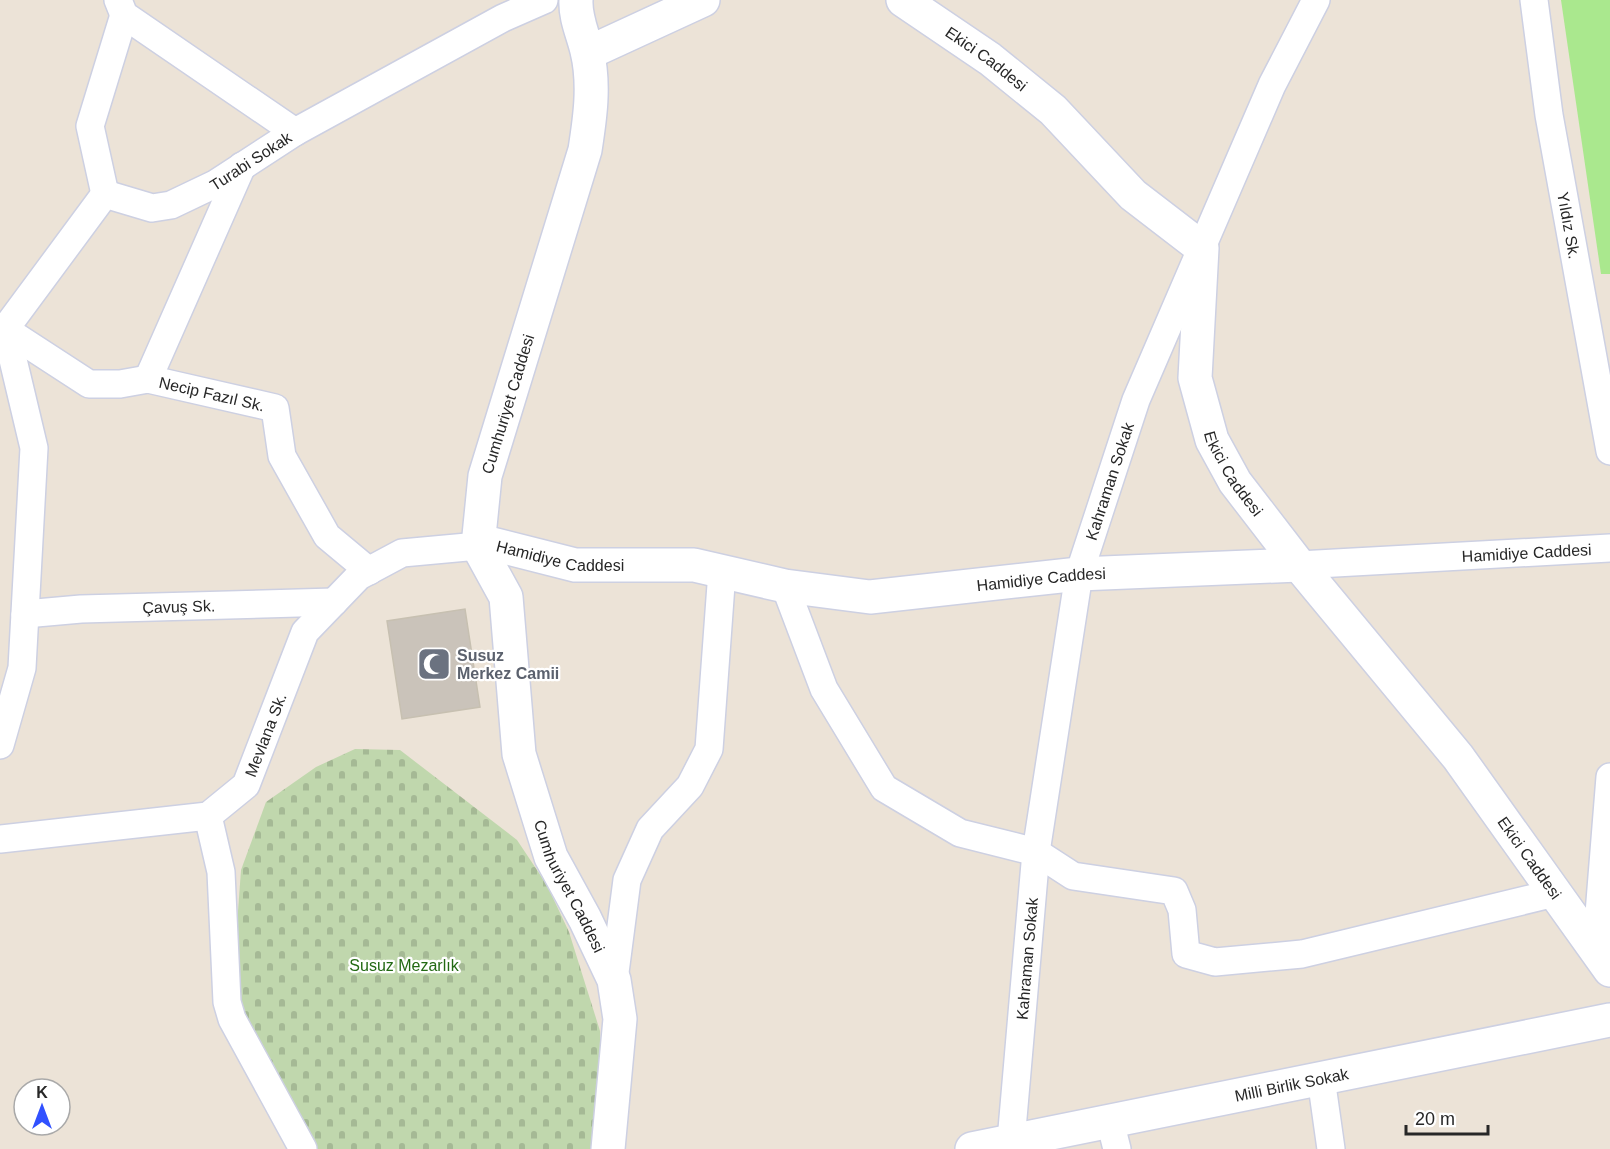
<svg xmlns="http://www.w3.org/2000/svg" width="1610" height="1149" viewBox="0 0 1610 1149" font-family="Helvetica,sans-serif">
<defs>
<pattern id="cemetery-stones" width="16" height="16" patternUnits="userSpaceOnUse" patternTransform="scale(1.5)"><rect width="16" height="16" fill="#c0d7ad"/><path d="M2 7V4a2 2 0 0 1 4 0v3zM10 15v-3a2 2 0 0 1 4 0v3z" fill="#a5b995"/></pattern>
</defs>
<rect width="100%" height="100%" fill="#ece3d7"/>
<!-- grass -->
<path fill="#aae88e" d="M1561 0H1610V274H1601Z"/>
<!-- cemetery -->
<path fill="url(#cemetery-stones)" d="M355 749 400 750 517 840 547 885 569 932 600 1031 601 1080 592 1149H314L242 1009 237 925 241 870 266 802 316 767Z"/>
<!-- building -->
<path fill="#cac3ba" stroke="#c7c0b1" stroke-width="1.5" d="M465 609 480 707 402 719 387 621Z"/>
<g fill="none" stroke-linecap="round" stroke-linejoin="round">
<!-- minor casing -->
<g stroke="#cdd0e2" stroke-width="30">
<g id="minor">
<path d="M118 0 124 15 295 132"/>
<path id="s1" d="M1534 0 1549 115 1610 451"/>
<path d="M105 194 90 126 124 15"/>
<path id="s2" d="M6 330 89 384H120L148 379 275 408 282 456 327 536 369 571"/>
<path id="s3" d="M0 336 105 194 152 208 171 205 215 184 295 132 503 18 544 0"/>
<path d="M148 379 242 166"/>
<path id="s4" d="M1299 565 1610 548"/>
<path d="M785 586 824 689 884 788 960 833 1036 852 1073 876 1174 891 1182 910 1186 954 1215 962 1302 954 1555 893"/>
<path id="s5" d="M25 614 81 609 334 602"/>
<path d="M0 745 22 668 34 448 6 330"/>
<path d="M208 816 221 872 227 1002 232 1019 303 1149"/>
<path id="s6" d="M0 839 208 816 246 785 305 632 359 576 402 553 478 546"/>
<path d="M1596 951 1610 777"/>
<path d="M614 980 627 880 650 829 690 786 709 749 722 571"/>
<path d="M1321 1078 1331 1149"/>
<path d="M1110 1121 1117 1149"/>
<path id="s7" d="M1011 1141 1036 852 1079 574 1136 400 1272 85 1316 0"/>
</g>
</g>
<!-- tertiary casing -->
<g stroke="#cdd0e2" stroke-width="36">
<g id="tertiary">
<path id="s8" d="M972 1149 1610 1020"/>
</g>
</g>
<!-- secondary casing -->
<g stroke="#cdd0e2" stroke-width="36">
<g id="secondary">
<path id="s9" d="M576 0C575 18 583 34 587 51 595 84 590 118 585 150L485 476 478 546 506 597 519 754 551 857 585 919 614 980 620 1019 608 1149"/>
<path id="s10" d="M903 0 990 59 1053 110 1133 195 1202 248 1195 378 1212 440 1235 482 1299 565 1458 757 1610 970"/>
<path d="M588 53 703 0"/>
<path id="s11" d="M478 546 492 544 575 565H694L785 586 870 597 1079 574 1299 565"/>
</g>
</g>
<!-- minor -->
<use href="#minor" stroke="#fff" stroke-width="27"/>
<!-- tertiary -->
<use href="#tertiary" stroke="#fff" stroke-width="33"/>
<!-- secondary -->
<use href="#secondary" stroke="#fff" stroke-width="33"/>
</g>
<!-- icons -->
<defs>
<g id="mosque-square" transform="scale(1.725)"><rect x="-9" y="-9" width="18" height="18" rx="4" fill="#6b7280" stroke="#fff"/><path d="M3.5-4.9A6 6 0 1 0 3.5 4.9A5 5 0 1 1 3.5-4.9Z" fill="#fff"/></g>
</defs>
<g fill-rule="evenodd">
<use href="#mosque-square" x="434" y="664"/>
</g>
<g text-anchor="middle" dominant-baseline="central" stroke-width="4.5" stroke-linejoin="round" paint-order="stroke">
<!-- street labels -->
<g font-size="16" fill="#272727" stroke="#fff">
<text stroke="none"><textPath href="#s10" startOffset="102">Ekici Caddesi</textPath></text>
<text stroke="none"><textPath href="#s3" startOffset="336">Turabi Sokak</textPath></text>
<text stroke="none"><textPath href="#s1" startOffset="228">Yıldız Sk.</textPath></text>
<text stroke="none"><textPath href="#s2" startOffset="224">Necip Fazıl Sk.</textPath></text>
<text transform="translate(508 404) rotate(-73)">Cumhuriyet Caddesi</text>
<text stroke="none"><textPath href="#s10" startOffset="624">Ekici Caddesi</textPath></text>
<text stroke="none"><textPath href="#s7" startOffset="669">Kahraman Sokak</textPath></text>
<text stroke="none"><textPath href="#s4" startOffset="228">Hamidiye Caddesi</textPath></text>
<text stroke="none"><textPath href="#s11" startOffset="84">Hamidiye Caddesi</textPath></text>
<text stroke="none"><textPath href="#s11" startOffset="570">Hamidiye Caddesi</textPath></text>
<text stroke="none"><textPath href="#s5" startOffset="154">Çavuş Sk.</textPath></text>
<text stroke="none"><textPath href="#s6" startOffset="312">Mevlana Sk.</textPath></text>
<text stroke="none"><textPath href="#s10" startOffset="1110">Ekici Caddesi</textPath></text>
<text stroke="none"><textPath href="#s9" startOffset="921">Cumhuriyet Caddesi</textPath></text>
<text stroke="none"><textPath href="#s7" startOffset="183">Kahraman Sokak</textPath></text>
<text stroke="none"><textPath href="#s8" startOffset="326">Milli Birlik Sokak</textPath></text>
</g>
<!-- worship labels -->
<g font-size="16" font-weight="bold" fill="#5b616d" stroke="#fff" text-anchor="start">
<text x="457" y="655">Susuz<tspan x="457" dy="18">Merkez Camii</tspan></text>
</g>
<!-- park labels -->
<g font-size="16" fill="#226913" stroke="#fff">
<text x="404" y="965">Susuz Mezarlık</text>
</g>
</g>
<!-- north arrow -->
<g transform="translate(42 1107)"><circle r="28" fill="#ffffff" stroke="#a9a9a9" stroke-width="1.5"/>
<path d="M0-4.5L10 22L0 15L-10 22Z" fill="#3151ff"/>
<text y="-9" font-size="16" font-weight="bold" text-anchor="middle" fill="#272727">K</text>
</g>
<!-- scale -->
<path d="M1406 1125v9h82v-9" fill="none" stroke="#272727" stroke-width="3"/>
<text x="1415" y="1125" font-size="18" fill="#272727" stroke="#ffffff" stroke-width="4.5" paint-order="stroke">20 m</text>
</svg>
